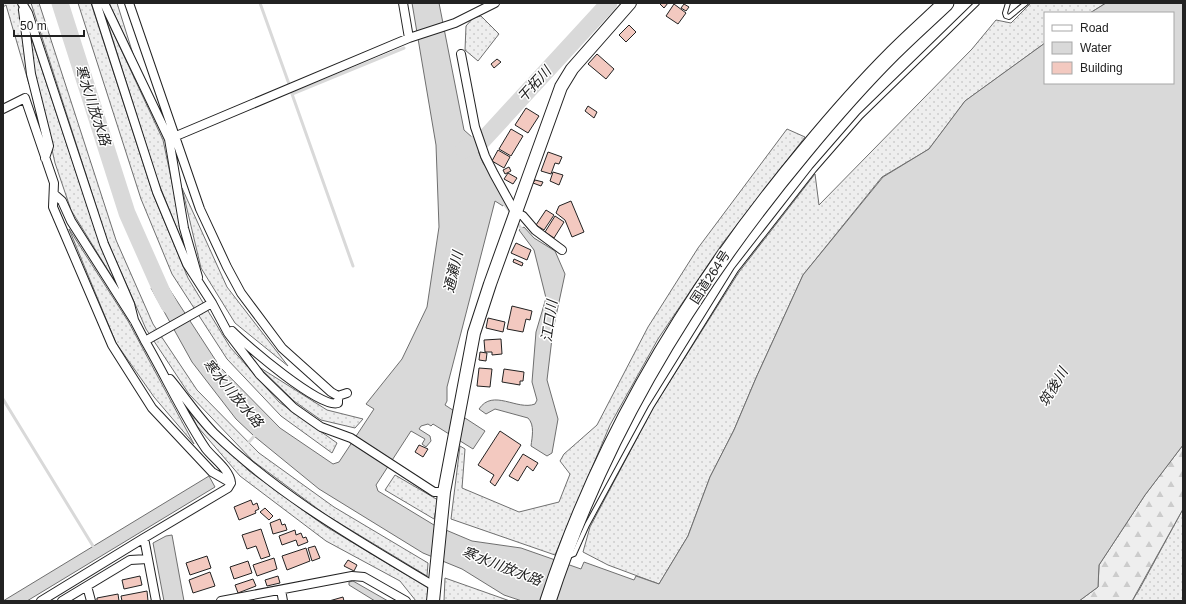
<svg xmlns="http://www.w3.org/2000/svg" width="1186" height="604" viewBox="0 0 1186 604" font-family="Arial,'Noto Sans JP',sans-serif">
<defs>
<pattern id="grass-dots" width="8" height="8" patternUnits="userSpaceOnUse"><rect width="8" height="8" fill="#eee"/><path d="M2 2h.1M6 6h.1" fill="none" stroke="#ccc" stroke-width="1.8" stroke-linecap="round"/></pattern>
<pattern id="forest-firs" width="22" height="20" patternUnits="userSpaceOnUse"><rect width="22" height="20" fill="#eee"/><path d="M5 1l3.5 6h-7zM16 11l3.5 6h-7z" fill="#ccc"/></pattern>
</defs>
<rect width="100%" height="100%" fill="#fff"/>
<!-- grass -->
<path fill="url(#grass-dots)" stroke="#6f6f6f" d="M3 3H18L29 84 6 5 3 7Z
M31 3H39L116 240 153 324 197 390 259 453 334 507 428 563 427 576 326 515 253 461 189 394 146 329 107 240Z
M78 3H91L153 194 188 278 230 347 279 402 337 443 332 453 281 416 227 359 172 274 141 199Z
M109 3H117L133 54Z
M1031 3H1106L1090 13H1045V43L965 101 929 149 882 177 803 275 756 378 734 430 710 477 688 536 659 584 608 565 583 552 590 527 653 408 739 272 815 174 819 205 972 49 996 20 1011 23Z
M105 15 163 140 187 254 157 179Z
M481 16 499 34 478 61 465 50 466 26 473 18Z
M27 25 100 244 122 293 71 210 55 163 35 74Z
M787 129 805 137 722 244 658 339 610 425 555 555 451 519 460 446 465 449 462 488 519 512 559 502 570 474 560 461 564 454 597 425 648 327 698 248Z
M182 188 227 287 288 366 235 323 201 268Z
M69 229 128 321 194 444 154 397 116 343Z
M259 367 327 410 363 419 355 428 321 420 294 401Z
M186 404 213 436 249 471 325 526 428 588V601H416L400 581 326 541 240 476 197 426Z
M395 475 438 500 434 519 385 490Z
M1183 509V601H1132L1139 590Z
M445 578 510 601H444Z"/>
<!-- forest -->
<path fill="url(#forest-firs)" stroke="#6f6f6f" d="M1183 445V509L1132 601H1079L1098 587 1099 565 1145 495Z"/>
<!-- water -->
<path fill="#d9d9d9" stroke="#6f6f6f" d="M412 3H439L464 130 473 138 483 163 506 196 503 206 495 201 447 387V401L445 405 485 431 473 449 433 424 431 426 428 424 421 426 419 429 430 436 431 441 426 447 422 444 425 439 411 431 376 485 378 491 434 525 472 541 521 548 581 569 584 562 634 580 636 576 659 584 688 536 710 477 734 430 756 378 803 275 883 177 929 149 965 101 1045 43V83H1173V13H1090L1106 3H1183V445L1145 495 1099 565 1098 587 1079 601H522L504 595 462 569 423 553 319 489 254 436 236 419 192 362 151 288 164 281 220 367 280 428 333 464 339 462 374 409 366 404 402 359 427 307 439 227 436 145Z
M524 227 534 238 555 251 565 274 553 330 547 380 558 419 552 453 547 456 531 446C532 437 535 425 528 418L495 409 486 414 479 409C493 388 517 411 535 404L537 400 532 382 536 332 546 298 534 250 519 230Z
M209 476 215 487 27 601H3Z
M172 535 184 601H164L153 543 166 536Z
M353 581 388 601H375L349 585V582Z"/>
<g fill="none" stroke-linecap="round" stroke-linejoin="round">
<!-- stream -->
<path stroke="#d9d9d9" stroke-width="3" d="M260 3 289 84
M501 200 512 214
M516 221 523 231
M353 266 292 94 404 48
M3 399 93 546
M249 442 256 434"/>
<!-- river -->
<path stroke="#d9d9d9" stroke-width="17" d="M60 3 127 213 162 292 169 305
M463 150 483 140 609 3"/>
</g>
<!-- building -->
<path fill="#f3c9c0" stroke="#222" d="M659 3H668L664 8Z
M674 4 686 13 678 24 666 16Z
M684 4 689 7 686 11 681 8Z
M629 25 636 32 626 42 619 35Z
M597 54 614 69 606 79 588 64Z
M497 59 501 62 494 68 491 64Z
M588 106 597 112 594 118 585 111Z
M526 108 539 116 528 133 515 125Z
M511 129 523 136 511 156 499 149Z
M498 150 510 157 504 168 492 161Z
M548 152 562 157 559 164 555 163 551 174 541 171Z
M509 167 511 171 505 174 503 170Z
M553 172 563 175 559 185 550 181Z
M508 173 517 178 513 184 504 179Z
M535 180 543 182 541 186 533 183Z
M571 201 584 232 572 237 565 220 556 213 559 206Z
M546 210 554 215 544 230 536 225Z
M555 216 564 222 554 238 545 232Z
M516 243 531 250 527 260 511 253Z
M514 259 523 263 522 266 513 262Z
M512 306 532 311 530 320 526 319 523 332 507 329Z
M488 318 505 322 503 332 486 328Z
M501 339 502 354 492 355V352H485L484 340Z
M480 352 487 353 486 361 479 360Z
M479 368 492 369 490 387 477 386Z
M504 369 524 372 523 381H520V385L502 382Z
M500 431 521 445 495 486 490 482 494 475 478 465Z
M419 445 428 449 423 457 415 452Z
M523 454 538 463 533 471 527 466 518 481 509 476Z
M251 500 253 505 257 503 259 509 255 511 256 513 239 520 234 507Z
M265 508 273 516 269 520 260 512Z
M280 519 282 525 285 524 287 530 273 534 270 523Z
M261 529 270 556 261 559 256 546 247 549 242 535Z
M295 530 296 535 301 533 303 538 306 537 308 542 298 546 296 540 282 545 279 536Z
M315 546 320 558 312 561 308 548Z
M306 548 310 561 287 570 282 556Z
M207 556 211 568 190 575 186 563Z
M274 558 277 569 257 576 253 565Z
M348 560 357 565 354 571 344 566Z
M248 561 252 573 234 579 230 567Z
M210 572 215 586 193 593 189 580Z
M140 576 142 585 124 589 122 580Z
M278 576 280 583 267 586 265 580Z
M253 579 256 586 238 593 235 585Z
M147 591 148 601H122L121 596Z
M118 594 119 601H97V598Z
M343 597 344 601H329Z"/>
<g fill="none" stroke-linecap="round" stroke-linejoin="round">
<!-- lane casing -->
<g stroke="#222" stroke-width="6">
<path id="lane" d="M1008 3 1005 13 1006 16 1009 17 1026 3
M569 556 574 554 587 525 651 407 736 270 814 170 861 116 977 3"/>
</g>
<!-- street casing -->
<g stroke="#222" stroke-width="10">
<path id="street" d="M22 3 28 13 104 244 130 304 134 320
M96 3 157 192 187 264 212 303
M104 3 169 139 409 38 455 23 495 3
M129 3 200 209 227 267 241 293 282 348 331 392 338 396 347 393
M403 3 409 38
M23 10 31 74 49 146 45 158
M461 54 475 127 485 156 494 174 515 212 523 216 535 230 562 250
M3 109 25 98 54 183 53 207 112 345 152 408 212 472 231 483
M169 139 184 228 198 277
M54 194 62 201 71 221 134 320 145 341
M232 331C245 344 321 410 338 403V396
M170 379C185 397 198 417 214 433 279 496 357 540 434 586
M87 586 91 601
M281 590 283 601
M41 601 144 538
M62 601 130 560 148 559
M156 601 144 538 228 488 231 483C230 470 214 459 206 449 183 415 166 377 145 341L212 303 228 333 260 375 294 408 321 427 351 438 434 492H444
M221 601 352 576 364 577 406 601"/>
</g>
<!-- secondary casing -->
<g stroke="#222" stroke-width="14">
<path id="secondary" d="M433 601 444 492 474 333 490 284 561 87 572 69 630 3"/>
</g>
<!-- highway casing -->
<g stroke="#222" stroke-width="17">
<path id="highway" d="M548 601C602 435 694 284 805 151 833 117 862 84 893 53 910 36 928 20 946 3"/>
</g>
<!-- lane -->
<use href="#lane" stroke="#fff" stroke-width="4"/>
<!-- street -->
<use href="#street" stroke="#fff" stroke-width="8"/>
<!-- secondary -->
<use href="#secondary" stroke="#fff" stroke-width="12"/>
<!-- highway -->
<use href="#highway" stroke="#fff" stroke-width="15"/>
</g>
<g text-anchor="middle" dominant-baseline="central" stroke-width="3" stroke-linejoin="round" paint-order="stroke">
<!-- street labels -->
<g font-size="13" fill="#222" stroke="#fff">
<text transform="translate(710 277) rotate(-57)">国道264号</text>
</g>
<!-- water labels -->
<g font-size="14" font-style="italic" fill="#222" stroke="#fff">
<text transform="translate(534 84) rotate(-48)">干拓川</text>
<text transform="translate(93 105) rotate(72)">寒水川放水路</text>
<text transform="translate(453 272) rotate(-77)">通瀬川</text>
<text transform="translate(549 321) rotate(-82)">江口川</text>
<text transform="translate(1053 387) rotate(-59)">筑後川</text>
<text transform="translate(233 393) rotate(50)">寒水川放水路</text>
<text transform="translate(502 566) rotate(21)">寒水川放水路</text>
</g>
</g>
<!-- border -->
<rect width="1186" height="604" fill="none" stroke="#222222" stroke-width="8"/>
<!-- legend -->
<rect x="1044" y="12" width="130" height="72" fill="#ffffff" stroke="#a7a7a7"/>
<rect x="1052" y="25" width="20" height="6" fill="#ffffff" stroke="#a7a7a7"/>
<text x="1080" y="32" font-size="12" fill="#222222">Road</text>
<rect x="1052" y="42" width="20" height="12" fill="#d9d9d9" stroke="#a7a7a7"/>
<text x="1080" y="52" font-size="12" fill="#222222">Water</text>
<rect x="1052" y="62" width="20" height="12" fill="#f3c9c0" stroke="#a7a7a7"/>
<text x="1080" y="72" font-size="12" fill="#222222">Building</text>
<!-- scale -->
<path d="M14 30v6h70v-6" fill="none" stroke="#222222" stroke-width="2"/>
<text x="20" y="30" font-size="12" fill="#222222" stroke="#ffffff" stroke-width="3" paint-order="stroke">50 m</text>
</svg>
